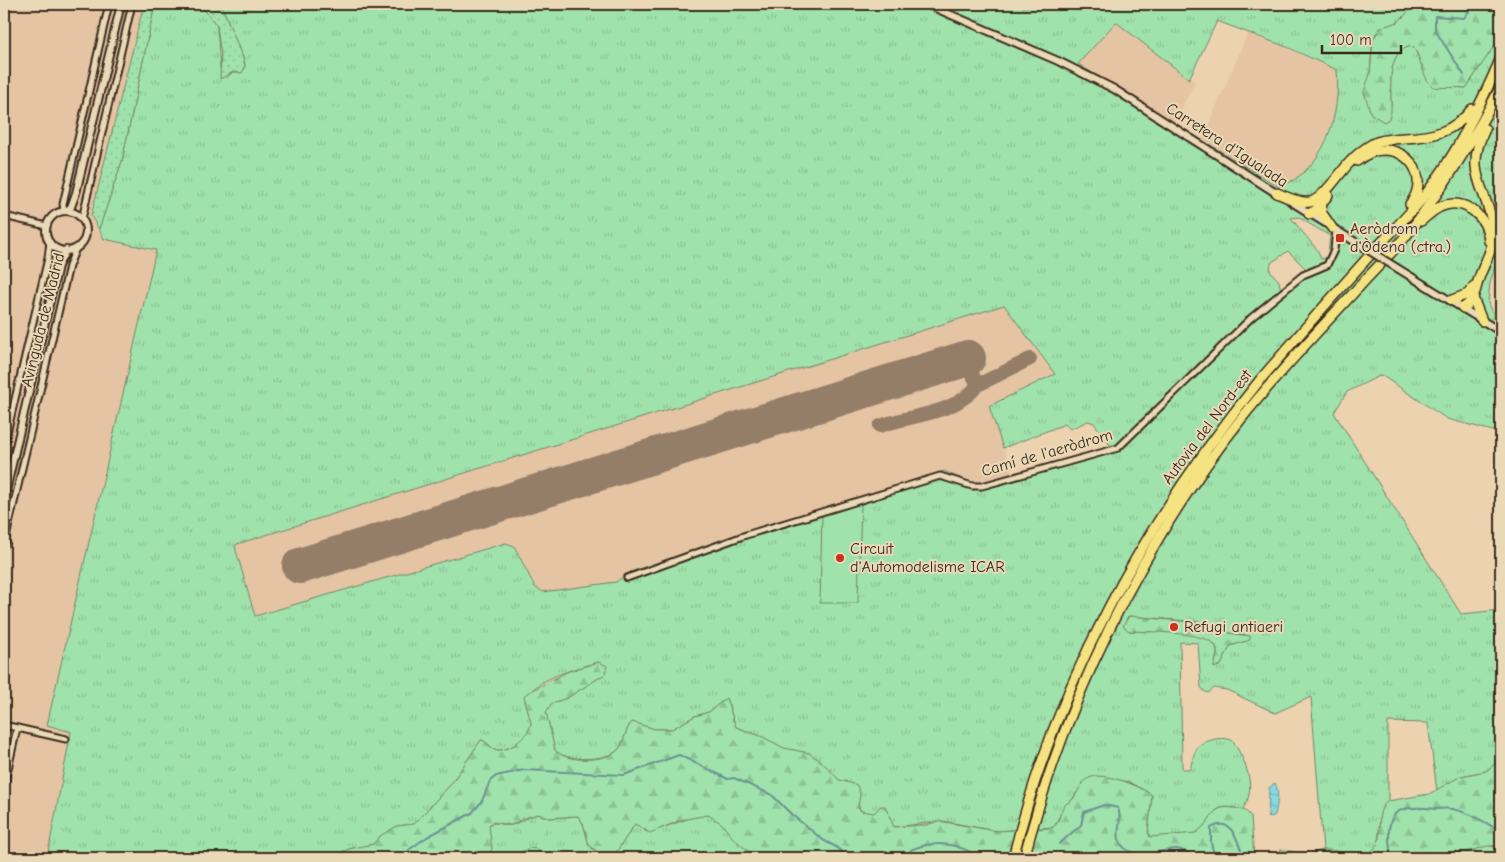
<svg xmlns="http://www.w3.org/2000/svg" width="1505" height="862" viewBox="0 0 1505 862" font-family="'Comic Neue',sans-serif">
<defs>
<pattern id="grass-tufts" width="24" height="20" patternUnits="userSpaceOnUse" patternTransform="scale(1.25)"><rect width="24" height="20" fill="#a0e2ac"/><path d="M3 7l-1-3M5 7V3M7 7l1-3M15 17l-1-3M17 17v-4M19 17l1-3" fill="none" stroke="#8bc294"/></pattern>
<pattern id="forest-firs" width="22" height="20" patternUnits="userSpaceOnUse" patternTransform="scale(1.25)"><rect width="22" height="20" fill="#a0e2ac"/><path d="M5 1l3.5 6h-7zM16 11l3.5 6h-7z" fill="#8bc294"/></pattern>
<pattern id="park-dots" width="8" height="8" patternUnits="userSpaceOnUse" patternTransform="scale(1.25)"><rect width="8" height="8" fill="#a0e2ac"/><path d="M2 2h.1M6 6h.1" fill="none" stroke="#8bc294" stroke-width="1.8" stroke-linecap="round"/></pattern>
<pattern id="water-waves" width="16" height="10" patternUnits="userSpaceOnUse" patternTransform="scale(1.25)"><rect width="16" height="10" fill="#87d9df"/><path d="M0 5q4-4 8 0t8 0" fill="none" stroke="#75babf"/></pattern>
</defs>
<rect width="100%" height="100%" fill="#edd2b0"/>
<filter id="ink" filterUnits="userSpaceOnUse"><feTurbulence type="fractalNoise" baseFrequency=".02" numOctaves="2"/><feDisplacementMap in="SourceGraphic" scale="10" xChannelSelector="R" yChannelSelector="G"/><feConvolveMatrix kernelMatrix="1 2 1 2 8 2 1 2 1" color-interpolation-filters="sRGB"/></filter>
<g filter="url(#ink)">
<!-- built -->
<path fill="#e4c4a3" d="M4 4H144L91 216 104 239 156 250 47 725 71 731 47 858H4Z
M1116 22 1195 82 1174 123 1078 64Z
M1248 33 1338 70 1337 108 1319 158 1297 180 1280 187 1202 140Z
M1004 305 1055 374 989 406 1013 475 983 483 972 484 944 471 653 564 630 572 616 582 601 585 543 592 535 587 514 546 466 554 256 617 235 547 237 544Z"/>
<!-- grass -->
<path fill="url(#grass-tufts)" stroke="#6e8665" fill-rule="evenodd" d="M155 4H200L217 26 220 68 226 78 233 72 244 70 245 64 221 4H1416L1398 22 1386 26 1376 33 1372 47 1370 74 1391 105C1391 87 1386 50 1412 46 1422 57 1423 86 1441 87 1449 87 1458 87 1466 88L1501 36V122L1496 136 1497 148 1501 152V247L1490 283 1488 303 1491 311 1501 319V433L1447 419 1381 375 1347 392 1334 413 1461 614 1501 610V759L1486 771 1461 776 1437 791 1428 723 1388 722V801C1370 814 1391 852 1362 855 1349 856 1336 851 1323 850L1311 697 1275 713 1227 690 1214 688 1208 693 1204 691 1201 687 1198 643 1180 642 1182 769H1190C1192 763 1193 755 1196 750 1202 740 1224 735 1233 741 1246 762 1258 789 1242 810 1209 800 1216 819 1197 832 1190 838 1159 838 1150 837L1148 832 1152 795 1129 782 1096 776 1083 783 1072 800 1065 805 1054 827 996 831 943 821 894 827C887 814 873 816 861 811L847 782 839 780 822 762 809 753 784 749 763 737 736 727 726 698 709 712 695 716 672 729H655L632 722C625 729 625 742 618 750 607 761 565 762 555 750L545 712 552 703 567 698 605 674 599 662C579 667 530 680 525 701 527 709 532 715 531 724 530 736 510 751 498 750 490 749 488 741 481 740L451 784 414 824 397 826 373 844 349 849 329 858H130L129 855 108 858H47L71 732 47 725 156 250 104 239 99 229 122 161ZM1217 21 1289 48 1337 70C1341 114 1325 171 1279 187L1078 64 1116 22 1189 79ZM1298 217 1330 236 1328 253 1325 258 1321 259 1318 251 1291 218ZM1288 251 1306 269 1281 291 1279 281 1270 271 1271 263ZM1004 305 1055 374 989 406 1003 448 1065 424 1070 429 1088 421 1094 423 1112 448 983 483 972 484 944 471 653 564 630 572 616 582 543 592 535 587 514 546 506 543 255 616 235 547 237 544ZM1129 616 1199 622 1220 627 1229 633 1246 635V641L1230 646 1221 665 1214 667C1215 660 1220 651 1214 644 1204 631 1147 631 1129 631L1126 619Z
M538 814 550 818 578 816C590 829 582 848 602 855L621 845 635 824 639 825 646 832C667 829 684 817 706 815 723 814 735 840 747 849 755 856 770 856 780 858H545L533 848 510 858H487L491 845 488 825C497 820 503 827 512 825 521 822 528 816 538 814Z
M1488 845 1501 849V858H1431L1447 852H1468Z
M386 853H394L393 858H365Z"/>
<!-- forest -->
<path fill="url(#forest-firs)" stroke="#6e8665" d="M1416 4H1501V36L1466 88C1459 87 1439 88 1434 87 1423 83 1422 56 1412 46 1384 50 1392 93 1391 112L1389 119 1384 122 1371 114 1364 92 1370 74 1373 40 1380 28 1398 22Z
M1501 122V152L1495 142Z
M1129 616 1212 624 1229 633 1250 636V640L1230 646 1221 665 1214 668C1215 662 1218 654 1217 648 1211 631 1146 632 1129 631L1123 626Z
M599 662 607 666 605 674 567 698 552 703 546 712 555 750C566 763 606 762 618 750 625 742 625 729 632 722L655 729H672L695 716 709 712 726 698 736 727 763 737 784 748 809 753 822 762 839 780 857 785 860 794 858 808 861 811 874 813 881 806H885L894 827 926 825 939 821 996 831 1050 828C1061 825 1058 814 1064 806 1066 803 1070 802 1073 799 1078 793 1081 781 1089 778 1104 771 1140 786 1152 795L1148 832 1150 837 1196 833C1218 816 1209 800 1246 811L1251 817 1254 858H780L748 851 732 837 721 823 708 815 681 820 650 833 635 824 617 851 612 855H602L589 845 583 823 578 816 550 818 538 814 524 818 511 825 493 822 489 825 492 849 487 858H393L394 853 390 852 365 858H329L349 849 373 844 380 836 397 826 414 824 451 784 481 740C487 741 488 747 494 749 507 755 530 735 531 723L524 696 527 693 569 671Z
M1501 759V848C1487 842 1480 850 1466 852 1453 853 1444 851 1431 858H1283L1280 850C1288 849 1294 853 1302 855 1311 856 1317 850 1325 850 1340 849 1360 862 1373 850 1387 837 1371 813 1388 801L1429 794 1461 776 1486 771Z
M529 848 537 849 545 858H510Z"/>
<!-- park -->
<path fill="url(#park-dots)" stroke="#6e8665" d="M144 4H155L122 161 99 229 91 216Z
M200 4H221L244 61 245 67 242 73 233 72 220 79 221 56 217 26Z"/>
<!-- pitch -->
<path fill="#a0e2ac" stroke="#6e8665" d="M861 502 858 603H820L822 514Z"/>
<!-- water -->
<path fill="url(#water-waves)" stroke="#699392" d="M1275 783C1280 792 1277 805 1275 815L1271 817 1268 816 1269 788Z"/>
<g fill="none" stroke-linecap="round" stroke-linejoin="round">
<!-- stream -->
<path stroke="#699392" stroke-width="2" d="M1464 75 1435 30V16L1464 18 1469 11V4
M1059 844 1081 825 1084 812 1104 805 1118 808C1123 820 1115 833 1120 843 1133 862 1157 851 1175 849 1182 848 1190 854 1196 858
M403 858 410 849 427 837 472 813 482 801 490 781 496 776 524 770 624 775 679 755 728 779 734 778 772 795 791 814 823 840 836 847 846 856 853 858
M855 858H862
M906 858 911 850C934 839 959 844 979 857
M1215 858 1211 843V828C1233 815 1238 844 1244 858
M1391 858C1385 814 1390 804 1436 809 1441 809 1446 808 1452 809 1470 812 1485 823 1501 831"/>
<!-- taxiway -->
<path stroke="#947e67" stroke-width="14" d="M960 360 971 372 978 385 1030 359
M880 426C914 414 954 415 978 385"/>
<!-- runway -->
<path stroke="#947e67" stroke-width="36" d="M300 566 968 358"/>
<!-- minor casing -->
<g stroke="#3b2a1e" stroke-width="9">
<path id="minor" d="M64 211 63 204 109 4
M4 216 47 226
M82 219 132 4
M4 446 48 258 50 242
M4 546 69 266 76 248
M627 578 746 535 940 476 972 486H982L1118 448 1251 318 1303 275 1327 265 1334 250 1336 230
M4 725 66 739
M4 787 17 728"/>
</g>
<!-- tertiary casing -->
<g stroke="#3b2a1e" stroke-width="10">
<path id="tertiary" d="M926 4 1058 61 1114 89 1279 195
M1290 201 1357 243
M66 211 71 207 76 193 121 4
M46 231a20 20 0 1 1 40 0a20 20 0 1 1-40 0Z
M1397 268 1501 332
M4 499 58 266 66 250"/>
</g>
<!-- motorway casing -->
<g stroke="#3b2a1e" stroke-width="12">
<path id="motorway" d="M1357 161C1394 130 1436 171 1410 204
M1277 193C1287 197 1300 204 1310 202 1323 200 1341 171 1350 162 1357 154 1365 148 1374 143 1384 139 1395 139 1404 138 1432 137 1454 132 1472 109
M1322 203 1321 212 1332 228
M1309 214 1316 210 1328 195
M1421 221C1427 216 1433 210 1440 207 1464 196 1488 217 1489 241
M1473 298 1482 321
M1452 300 1468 294 1474 286
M1463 308C1475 301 1475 290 1479 278 1485 261 1496 245 1493 227 1487 188 1463 173 1485 129
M1013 858C1056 683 1146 519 1260 380 1296 338 1333 296 1370 255 1387 236 1406 218 1422 199 1455 158 1480 106 1501 58
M1024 858C1066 699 1139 548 1241 419 1278 373 1318 331 1358 288 1373 271 1390 255 1405 237 1442 190 1474 139 1501 86"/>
</g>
<!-- minor -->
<use href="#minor" stroke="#ead9b6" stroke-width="5"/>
<!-- tertiary -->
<use href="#tertiary" stroke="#ead9b6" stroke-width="6"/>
<!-- motorway -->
<use href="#motorway" stroke="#f5e382" stroke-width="9"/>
<!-- tertiary-bridge casing -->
<g stroke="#3b2a1e" stroke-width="10" stroke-linecap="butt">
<path id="tertiary-bridge" d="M1357 243 1397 268"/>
</g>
<!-- tertiary-bridge -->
<use href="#tertiary-bridge" stroke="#ead9b6" stroke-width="6"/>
</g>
</g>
<!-- markers -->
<g fill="#c8321e" stroke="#ead9b6" stroke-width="2">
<rect x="1335" y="233" width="10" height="10" rx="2.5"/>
<circle cx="840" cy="558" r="5"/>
<circle cx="1174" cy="627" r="5"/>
</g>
<g text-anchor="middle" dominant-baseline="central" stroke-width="4" stroke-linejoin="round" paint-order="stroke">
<!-- street labels -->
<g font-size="16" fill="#3b2a1e" stroke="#ead9b6">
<text transform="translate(1227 145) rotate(33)">Carretera d'Igualada</text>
<text transform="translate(43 320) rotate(-76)">Avinguda de Madrid</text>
<text transform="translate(1207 427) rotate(-53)">Autovia del Nord-est</text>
<text transform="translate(1047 453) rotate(-16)">Camí de l'aeròdrom</text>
</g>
<!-- poi labels -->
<g font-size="16" fill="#3b2a1e" stroke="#ead9b6" text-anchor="start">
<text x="1350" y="229">Aeròdrom<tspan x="1350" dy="18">d'Òdena (ctra.)</tspan></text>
<text x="850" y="549">Circuit<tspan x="850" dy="18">d'Automodelisme ICAR</tspan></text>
<text x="1184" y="627">Refugi antiaeri</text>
</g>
</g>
<!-- margin -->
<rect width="1505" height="862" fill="none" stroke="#ead9b6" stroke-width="20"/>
<rect x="10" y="10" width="1485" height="842" fill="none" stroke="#3b2a1e" stroke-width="2" filter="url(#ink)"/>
<!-- scale -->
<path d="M1322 45v8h79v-8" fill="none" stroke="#3b2a1e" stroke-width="2.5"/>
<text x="1330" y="45" font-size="15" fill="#3b2a1e" stroke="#ead9b6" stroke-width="4" paint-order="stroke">100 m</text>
</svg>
